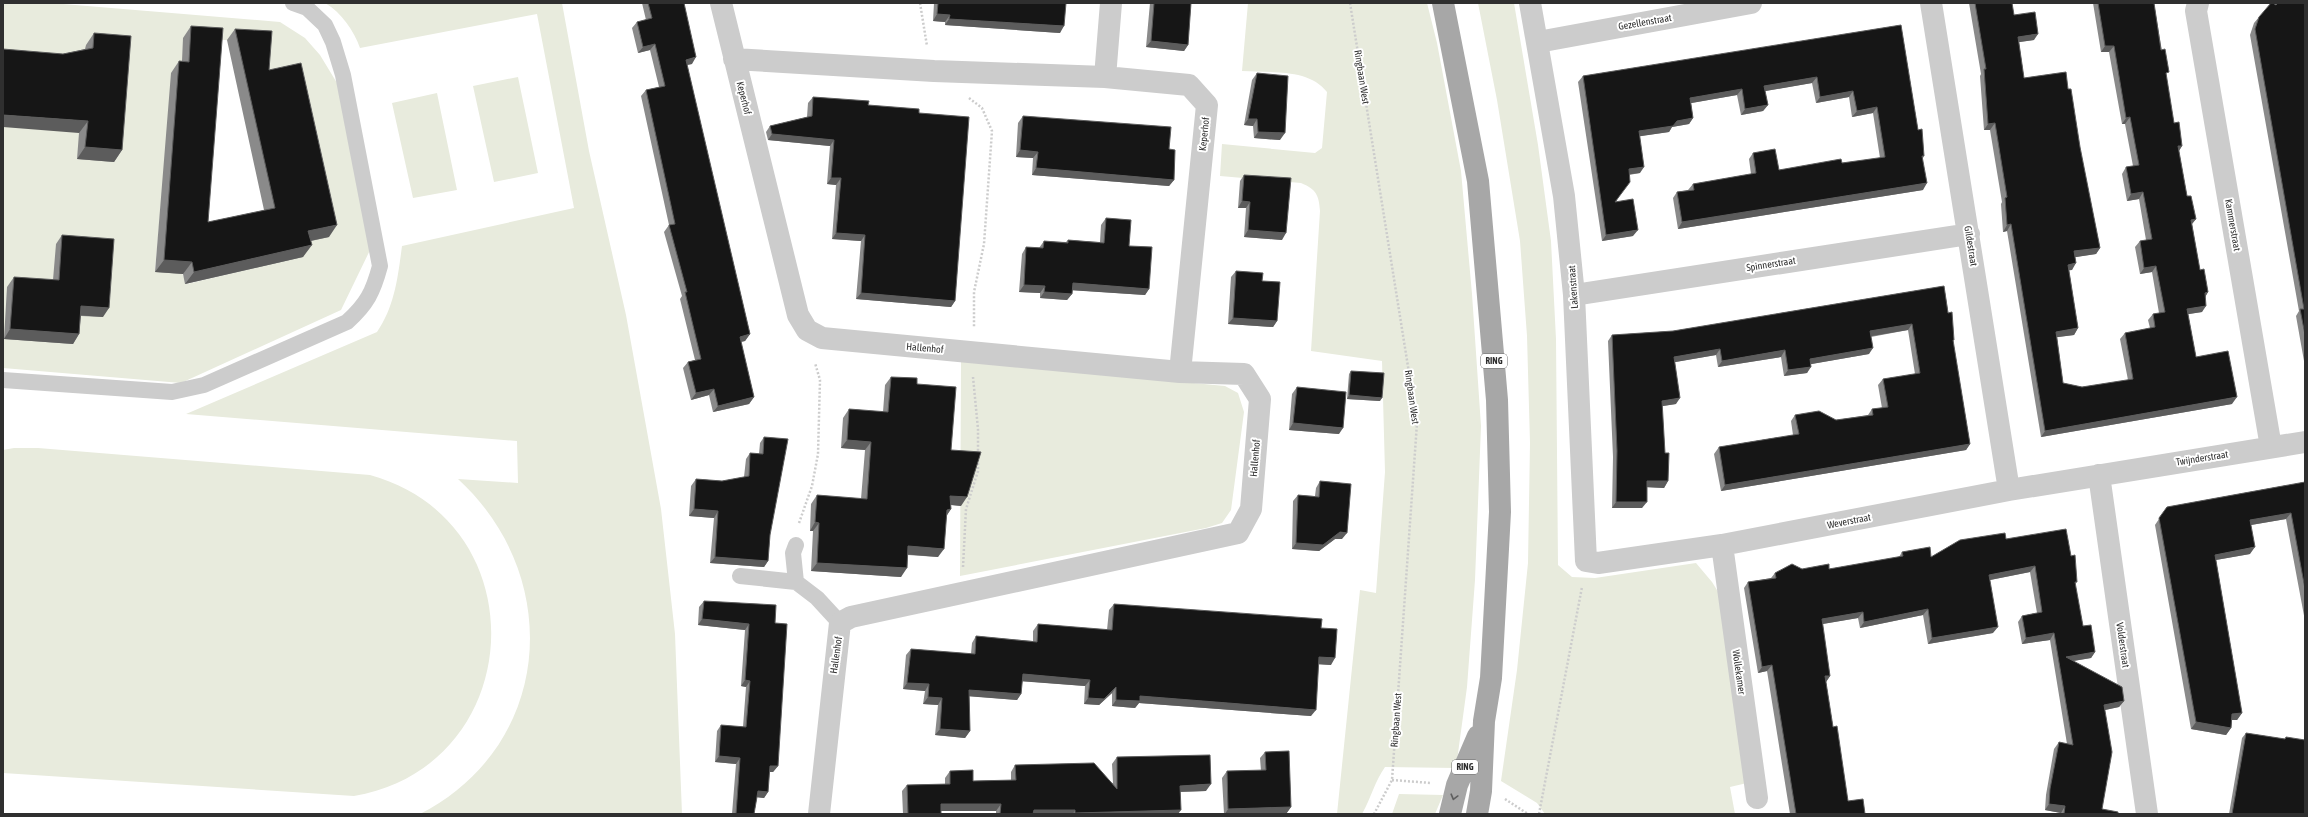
<svg xmlns="http://www.w3.org/2000/svg" width="2308" height="817" viewBox="0 0 2308 817" font-family="'Asap Condensed',sans-serif">
<rect width="100%" height="100%" fill="#fff"/>
<!-- green -->
<path fill="#e8ebdd" fill-rule="evenodd" d="M3 3H51L280 22 305 38 320 55 337 83 371 248 341 310 181 383 3 368ZM186 37 264 43 261 80 304 256 187 284 182 273 155 270 173 73 183 74Z
M325 3H562L589 151 626 315 661 509 675 634 682 814H420C553 746 565 577 458 479L518 483 517 441 186 414 377 332C395 306 398 276 402 246L574 208 537 14 360 48C354 31 342 13 325 3Z
M1248 3H1427L1437 43 1461 171 1472 294 1481 426 1475 580 1467 687 1456 768 1385 767C1375 781 1371 798 1362 814H1337L1360 590 1376 593 1385 472 1382 361 1311 351 1320 211C1319 195 1316 189 1301 183L1220 176 1222 144 1315 153 1322 148 1327 92C1309 68 1270 73 1242 71Z
M1478 3H1514L1538 145 1551 241 1556 339 1558 565 1572 577 1595 578 1696 563 1712 582 1722 598 1747 783 1730 787 1735 814H1545L1537 803 1501 781 1517 670 1528 563 1530 443 1527 336 1520 241 1497 100Z
M518 77 538 173 494 182 473 86Z
M437 93 457 190 413 198 392 103Z
M961 361 1225 386 1238 393 1244 412 1231 510 1222 523 1206 528 960 576Z
M14 448H38L370 475C540 522 528 766 354 796L3 773V450Z
M1399 794 1443 795 1435 814H1392Z"/>
<g fill="none" stroke-linecap="round" stroke-linejoin="round">
<!-- path -->
<path stroke="#ccc" stroke-width="2.5" stroke-dasharray="2 2" stroke-linecap="butt" d="M920 3 927 46
M1350 3 1417 423 1392 780 1374 814
M969 98 982 108 992 131 984 244 974 292V328
M973 377 978 429V455
M799 523 812 486 818 454 820 380 815 363
M963 567 966 509 978 471V460
M1392 780 1431 783
M1505 799 1528 814
M1539 814 1582 587"/>
<!-- lane -->
<path stroke="#ccc" stroke-width="16" d="M3 380 172 392 204 385 347 322C367 304 373 292 380 266L343 75 333 42 325 25 307 8 293 3
M796 545 793 553 796 582 817 598 840 623
M740 576 796 582"/>
<!-- street -->
<path stroke="#ccc" stroke-width="22" d="M721 3 798 315 807 330 822 338 1180 372 1244 374 1260 399 1251 509 1238 533 851 617 840 623 819 814
M1530 3 1564 196 1574 295 1586 561 1598 563 1722 545 2009 490 2305 442
M1931 3 2009 490
M2198 3 2196 11 2271 447
M1538 42 1751 3
M734 59 934 71 1105 77 1189 85 1207 105 1180 372
M1105 77 1111 3
M1574 295 1969 234
M2099 475 2147 814
M1722 545 1757 798"/>
<!-- primary -->
<path stroke="#a7a7a7" stroke-width="22" d="M1443 3 1478 181 1497 400 1500 512 1491 678 1484 721 1481 791 1477 814
M1450 814 1457 785 1478 736"/>
</g>
<!-- wall -->
<path fill="#8a8a8a" d="M642 3H684L692 64 687 65 750 334 745 341 741 342 754 397 749 404 713 412 709 395 691 400 683 368 688 362 695 360 680 299 682 296 664 232 669 225 641 96 646 90 659 87 650 50 638 53 632 28 637 22 646 20Z
M934 3H1066L1060 33 945 25V22L933 21Z
M1150 3H1191L1188 45 1184 51 1146 47Z
M1969 3H2012L2014 15 2034 40 2019 42 2024 78 2068 89 2100 248 2096 254 2075 257 2072 270H2069L2078 328 2074 335 2057 337 2063 383 2082 387 2128 380 2120 339 2125 333 2150 328 2148 320 2153 314 2159 313 2152 272 2140 274 2135 247 2140 241 2146 240 2139 199 2127 201 2122 174 2126 167 2133 166 2125 124H2122L2109 52H2101L2093 3H2154L2174 123 2182 146 2179 151 2187 196 2196 219 2192 224 2200 270 2208 292 2205 297 2202 312 2188 314 2196 357 2232 404 2041 437 2007 231 2003 232 2001 204 2002 202 1990 130H1984L1980 76 1981 74Z
M2305 3V361H2304L2296 316 2299 311 2250 35 2254 23 2259 17 2276 5Z
M1901 25 1918 130 1924 156 1923 158V190L1678 229 1673 198 1677 192 1688 190 1693 184 1751 174 1749 159 1753 153 1779 170 1842 163 1880 158 1873 113 1852 117 1849 97 1816 103 1812 83 1765 91 1768 105 1763 111 1741 115 1737 95 1691 103 1693 118 1689 124 1672 127 1669 132 1640 136V173L1629 175 1616 202 1633 236 1602 241 1578 82 1583 76Z
M191 26 208 222 264 210 227 40 235 29 269 70 329 237 311 241 303 257 185 284 183 274 155 272 171 73 179 61H182L183 38Z
M94 33 122 150 114 162 77 159 79 133 63 54 85 49 86 45Z
M1257 73 1280 140 1254 138 1253 126 1244 125 1252 80Z
M813 97 919 113 955 301 951 307 856 299 861 241 832 239 836 185 827 184 830 146 768 140 766 132 770 126 807 117 808 103Z
M1023 116 1169 149 1174 180 1169 186 1032 175 1033 158 1016 157 1018 123Z
M1244 175 1282 240 1244 237 1246 208H1238L1240 181Z
M1106 218 1129 246 1149 289 1145 295 1072 290V294L1067 300 1040 298V293L1019 292 1022 254 1026 247 1039 248 1044 241 1066 242 1068 240 1100 242 1101 225Z
M62 235 103 317 81 316 79 334 73 344 4 339 7 287 14 277 53 280 56 244Z
M1236 271 1262 281 1277 321 1273 327 1228 324 1231 277Z
M1944 286 1970 444 1966 450 1721 491 1714 454 1719 447 1793 435 1791 421 1795 415 1836 420 1868 415 1872 409 1882 408 1878 385 1883 379 1915 374 1908 330 1871 337 1869 354 1811 364 1807 373 1784 376 1781 357 1718 367 1716 355 1675 362 1676 404 1662 406 1665 453 1668 481 1664 488 1647 487 1642 508H1612L1613 457 1608 341 1612 335 1673 331Z
M1351 371 1380 401 1347 399 1349 374Z
M891 377 917 384 951 450 961 506 950 505 951 509 947 515 938 557 908 555 901 577 811 571 813 531H810L811 504 817 495 861 499 865 450 841 448 843 418 849 409 883 412 885 385Z
M1297 387 1339 434 1289 430 1292 394Z
M764 437 770 535 768 561 764 567 710 563 714 518 689 516 691 486 696 479 722 481 744 477 746 459 750 453 759 454 760 443Z
M1320 481 1342 539H1335L1319 551 1292 549 1293 501 1298 495 1315 496 1316 488Z
M2305 482V621L2286 519 2251 525 2250 554 2216 560 2242 713 2237 720H2232L2231 728 2226 735 2191 729 2155 525 2167 507Z
M2006 539 2071 556 2077 582 2075 584 2083 626 2095 652 2091 658 2073 661 2124 701 2119 707 2105 710 2102 809 2118 814H2060L2061 813 2045 810 2046 795 2054 749 2059 742 2067 744 2050 640 2022 644 2018 622 2022 616 2037 613 2030 572 1990 580 1993 633 1928 644 1923 615 1860 628 1858 618 1822 624 1830 676 1826 682 1833 727 1848 801 1865 814H1790L1767 671 1758 673 1744 588 1748 582 1771 578 1775 573 1802 569H1829L1899 557 1902 552 1931 557Z
M704 601 775 623 778 766 773 772H769L768 792 764 798 757 797 754 814H732L736 764 715 762 717 731 721 725 743 727 746 687 741 686 745 630 698 625 699 607Z
M1114 604 1321 628 1331 665 1318 664 1311 716 1139 703 1135 708 1112 706V693L1099 705 1084 704 1085 686 1022 681 1021 694 1017 700 969 696 970 731 965 738 935 735 938 705 923 704 925 691 903 689 906 655 911 649 971 654 972 643 976 636 1033 641V631L1038 624 1107 630 1109 610Z
M2246 733 2285 739 2305 814H2229L2242 738Z
M1265 752 1291 807 1286 814H1224L1222 778 1227 771H1261L1260 758Z
M1117 757 1206 791 1180 792 1178 814H996V811H941V814H903L902 791 907 785 945 784V778L950 771 973 781 1011 780V772L1015 765 1113 783 1112 764Z"/>
<!-- shaded-wall -->
<path fill="#5c5c5c" d="M861 3H878L877 4Z
M937 14 950 15 945 22 933 21Z
M949 19 1064 26 1060 33 945 25Z
M2038 34 2034 40 2013 43 2018 37Z
M1151 41 1188 45 1184 51 1146 47Z
M655 44 650 50 638 53 643 47Z
M2105 46H2114L2109 52H2101Z
M696 57 692 64 681 66 686 60Z
M1817 77 1812 83 1760 92 1764 86Z
M1742 89 1737 95 1686 104 1690 98Z
M1853 91 1849 97 1816 103 1820 97Z
M1768 105 1763 111 1741 115 1745 109Z
M1877 107 1873 113 1852 117 1857 111Z
M3 115 88 121 79 133 3 127Z
M2130 117 2125 124H2122L2126 118Z
M1693 118 1689 124 1672 127 1669 132 1635 137 1639 131 1677 121Z
M1248 119H1257L1253 126 1244 125Z
M1995 123 1990 130H1984L1988 124Z
M1258 132 1285 133 1280 140 1254 138Z
M772 134 834 140 830 146 768 140Z
M2178 146H2182L2178 152Z
M85 147 122 150 114 162 77 159Z
M1020 150 1038 152 1033 158 1016 157Z
M1644 167 1640 173 1624 175 1629 169Z
M1036 168 1174 180 1169 186 1032 175Z
M831 178H841L836 185 827 184Z
M1927 183 1923 190 1678 229 1682 222Z
M2143 192 2139 199 2127 201 2131 194Z
M1242 201 1250 202 1246 208H1238Z
M2196 219 2191 225V220Z
M2011 224 2007 231 2003 232 2007 225Z
M337 225 329 237 300 243 308 231Z
M1248 230 1286 233 1282 240 1244 237Z
M1638 230 1633 236 1602 241 1606 235Z
M836 233 865 235 861 241 832 239Z
M312 245 303 257 185 284 194 272Z
M2100 248 2096 254 2070 258 2074 251Z
M164 260 192 262 183 274 155 272Z
M2076 263 2072 270 2063 271 2068 265Z
M2156 266 2152 272 2140 274 2144 268Z
M1073 283 1149 289 1145 295 1068 290Z
M1024 285 1045 286 1040 293 1019 292Z
M1044 292 1072 294 1067 300 1040 298Z
M2208 292 2204 299 2205 293Z
M861 293 955 301 951 307 856 299Z
M81 306 109 308 103 317 75 315Z
M2206 306 2202 312 2183 315 2187 309Z
M1233 318 1277 321 1273 327 1228 324Z
M1912 324 1908 330 1866 337 1870 331Z
M2078 328 2074 335 2051 338 2056 332Z
M10 329 79 334 73 344 4 339Z
M750 334 745 341 735 343 740 337Z
M1873 348 1869 354 1806 365 1810 359Z
M1720 349 1716 355 1670 363 1674 357Z
M1785 350 1781 357 1718 367 1722 361Z
M1811 367 1807 373 1784 376 1788 370Z
M714 389 709 395 691 400 696 393Z
M1349 395 1382 398 1380 401 1347 399Z
M754 397 749 404 713 412 718 406Z
M2237 397 2232 404 2041 437 2045 431Z
M1680 398 1676 404 1657 407 1662 401Z
M1293 423 1343 428 1339 434 1289 430Z
M847 440 871 442 865 450 841 448Z
M1970 444 1966 450 1721 491 1725 485Z
M1647 481H1668L1664 488 1643 487Z
M950 496 967 497 961 506 944 504Z
M1616 502H1647L1642 508H1612Z
M694 509 718 511 714 518 689 516Z
M951 509 945 518 947 510Z
M2291 513 2286 519 2245 526 2250 520Z
M815 522 819 523 813 531H810Z
M1340 532 1347 533 1342 539H1335L1319 551 1292 549 1296 543Z
M908 546 944 549 938 557 902 554Z
M2255 547 2250 554 2210 561 2215 555Z
M715 557 768 561 764 567 710 563Z
M817 563 907 568 901 577 811 571Z
M2035 566 2030 572 1985 581 1989 575Z
M1928 609 1923 615 1860 628 1864 622Z
M1863 612 1858 618 1817 625 1822 619Z
M702 619 749 624 745 630 698 625Z
M1998 627 1993 633 1928 644 1932 638Z
M2054 633 2050 640 2022 644 2026 638Z
M2095 652 2091 658 2061 663 2066 657Z
M1319 657 1335 658 1331 665 1314 664Z
M1772 665 1767 671 1758 673 1762 667Z
M1023 674 1090 680 1085 686 1018 681Z
M1825 676H1830L1826 682Z
M745 680 750 681 746 687 741 686Z
M907 683 929 684 925 691 903 689Z
M1116 687 1112 693 1099 705 1084 704 1088 698Z
M969 690 1021 694 1017 700 965 696Z
M1140 696 1316 710 1311 716 1139 703 1135 708 1112 706 1116 700Z
M928 697 942 698 938 705 923 704Z
M2124 701 2119 707 2100 711 2104 705Z
M2242 713 2237 720H2227L2232 714Z
M2196 722 2231 728 2226 735 2191 729Z
M940 729 970 731 965 738 935 735Z
M719 756 740 758 736 764 715 762Z
M770 766H778L773 772H766Z
M1211 784 1206 791 1175 792 1180 786Z
M758 791 768 792 764 798 754 797Z
M941 804H1001L996 811H936Z
M2049 804 2065 806 2061 813 2045 810Z
M1291 807 1286 814H1225L1228 809Z
M1034 810H1075L1073 814H1031Z
M1181 810 1178 814H1075V813Z"/>
<!-- building -->
<path fill="#161616" stroke="#5c5c5c" d="M648 3H684L696 57 686 60 750 334 740 337 754 397 718 406 714 389 696 393 688 362 701 359 685 292H687L669 225 675 224 646 90 665 86 655 44 643 47 637 22 652 18Z
M938 3H1066L1064 26 949 19 950 15 937 14Z
M1154 3H1191L1188 45 1151 41Z
M1975 3H2012L2014 15 2035 12 2038 34 2018 37 2024 78 2066 72 2068 89H2071L2080 147 2100 248 2074 251 2076 263 2068 265 2078 328 2056 332 2063 383 2082 387 2133 379 2125 333 2155 327 2153 314 2165 312 2156 266 2144 268 2140 241 2152 239 2143 192 2131 194 2126 167 2139 165 2130 117 2126 118 2114 46H2105L2098 3H2154L2161 50 2165 49 2169 72 2166 73 2174 123 2179 122 2182 146H2178L2187 196H2191L2196 219 2191 220 2200 270 2204 269 2208 292 2205 293 2206 306 2187 309 2196 357 2228 351 2237 397 2045 431 2011 224 2007 225 2005 198 2007 197 1995 123 1988 124 1984 69H1986Z
M2271 3H2273L2276 5 2278 3H2305V335L2300 309H2304L2255 29 2259 17Z
M1901 25 1918 130 1922 129 1924 156H1922L1927 183 1682 222 1677 192 1694 190 1693 184 1756 173 1753 153 1775 149 1779 170 1841 159 1842 163 1885 157 1877 107 1857 111 1853 91 1820 97 1817 77 1764 86 1768 105 1745 109 1742 89 1690 98 1693 118 1677 121 1673 126 1639 131 1644 167 1629 169 1630 182 1615 202 1633 199 1638 230 1606 235 1583 76Z
M191 26 223 28 208 222 275 208 235 29 272 31 269 70 301 63 337 225 308 231 312 245 194 272 192 262 164 260 179 61 189 62Z
M94 33 131 36 122 150 85 147 88 121 3 115V49L63 54 93 48Z
M1257 73 1288 76 1285 133 1258 132 1257 119H1248Z
M813 97 869 101 868 105 919 109V113L969 117 955 301 861 293 865 235 836 233 841 178H831L834 140 772 134 770 126 812 116Z
M1023 116 1171 127 1169 149 1175 150 1174 180 1036 168 1038 152 1020 150Z
M1244 175 1291 178 1286 233 1248 230 1250 202 1242 201Z
M1106 218 1131 220 1129 246 1152 247 1149 289 1073 283 1072 294 1044 292 1045 286 1024 285 1026 247 1043 248 1044 241 1068 243V240L1104 243Z
M62 235 114 239 109 308 81 306 79 334 10 329 14 277 59 280Z
M1236 271 1263 273 1262 281 1280 282 1277 321 1233 318Z
M1944 286 1948 313 1952 312 1954 340H1953L1970 444 1725 485 1719 447 1799 434 1795 415 1819 411 1836 420 1873 415 1872 409 1888 407 1883 379 1920 373 1912 324 1870 331 1873 348 1810 359 1811 367 1788 370 1785 350 1722 361 1720 349 1674 357 1680 398 1662 401 1665 453H1669L1668 481H1647V502H1616L1617 451 1612 335 1673 331Z
M1351 371 1384 373 1382 398 1349 395Z
M891 377 917 378V384L956 387 951 450 981 452 967 497 950 496 951 509 947 510 944 549 908 546 907 568 817 563 819 523 815 522 817 495 867 499 871 442 847 440 849 409 888 412Z
M1297 387 1346 392 1343 428 1293 423Z
M764 437 788 439 770 535 768 561 715 557 718 511 694 509 696 479 722 481 749 476 750 453 763 454Z
M1320 481 1351 484 1347 533 1340 532 1323 545 1296 543 1298 495 1319 497Z
M2305 482V589L2291 513 2250 520 2255 547 2215 555 2242 713 2232 714 2231 728 2196 722 2159 518 2167 507Z
M2066 529 2071 556 2075 555 2077 582H2075L2083 626 2091 625 2095 652 2066 657 2122 687 2124 701 2104 705 2112 752 2102 809 2118 812V814H2064L2065 806 2049 804 2050 789 2059 742 2073 745 2054 633 2026 638 2022 616 2042 612 2035 566 1989 575 1998 627 1932 638 1928 609 1864 622 1863 612 1822 619 1830 676H1825L1833 727 1837 726 1848 801 1863 799 1865 814H1796L1772 665 1762 667 1748 582 1776 578 1775 573 1792 564 1802 569 1829 564V569L1903 556 1902 552 1930 547 1931 557 1960 540 2005 533 2006 539Z
M704 601 776 605 775 623 787 624 778 766H770L768 792 758 791 754 814H736L740 758 719 756 721 725 746 727 750 681 745 680 749 624 702 619Z
M1114 604 1322 619 1321 628 1337 629 1335 658 1319 657 1316 710 1140 696V701L1116 700V687L1104 699 1088 698 1090 680 1023 674 1021 694 969 690 970 731 940 729 942 698 928 697 929 684 907 683 911 649 975 654 976 636 1037 642 1038 624 1112 630Z
M2246 733 2285 739 2286 737 2305 740V814H2232Z
M1289 751 1291 807 1228 809 1227 771 1266 770 1265 752Z
M1210 755 1211 784 1180 786 1181 810 1075 813V810H1034L1033 814H1000L1001 804H941V814H908L907 785 950 784V771L973 770V781L1016 780 1015 765 1094 763 1117 789V757Z"/>
<!-- one-way arrows -->
<defs><path id="oneway-chevron" d="M-2-3.5L2.5 0L-2 3.5" fill="none" stroke-width="1.6" stroke-linecap="round" stroke-linejoin="round"/></defs>
<use stroke="#5f5f5f" href="#oneway-chevron" transform="translate(1454 797) rotate(105)"/>
<g text-anchor="middle" dominant-baseline="central" stroke-width="4" stroke-linejoin="round" paint-order="stroke">
<!-- shield labels -->
<g fill="#fff" stroke="#6d6d6d" stroke-width="1">
<rect x="1481" y="354" width="26" height="14" rx="3"/>
<rect x="1452" y="760" width="26" height="14" rx="3"/>
</g>
<g font-size="9" font-weight="bold" fill="#2f2f2f">
<text x="1494" y="361">RING</text>
<text x="1465" y="767">RING</text>
</g>
<!-- street labels -->
<g font-size="10" fill="#2f2f2f" stroke="#fff">
<text transform="translate(1645 22) rotate(-10)">Gezellenstraat</text>
<text transform="translate(1362 77) rotate(81)">Ringbaan West</text>
<text transform="translate(744 98) rotate(76)">Keperhof</text>
<text transform="translate(1204 134) rotate(-84)">Keperhof</text>
<text transform="translate(2233 225) rotate(80)">Kammerstraat</text>
<text transform="translate(1971 246) rotate(81)">Gildestraat</text>
<text transform="translate(1771 264) rotate(-9)">Spinnerstraat</text>
<text transform="translate(1573 287) rotate(-94)">Lakenstraat</text>
<text transform="translate(925 348) rotate(5)">Hallenhof</text>
<text transform="translate(1412 397) rotate(82)">Ringbaan West</text>
<text transform="translate(1255 458) rotate(-85)">Hallenhof</text>
<text transform="translate(2202 458) rotate(-9)">Twijnderstraat</text>
<text transform="translate(1849 521) rotate(-11)">Weverstraat</text>
<text transform="translate(2123 645) rotate(82)">Volderstraat</text>
<text transform="translate(836 655) rotate(-82)">Hallenhof</text>
<text transform="translate(1739 672) rotate(82)">Wollekamer</text>
<text transform="translate(1396 720) rotate(-86)">Ringbaan West</text>
</g>
</g>
<!-- border -->
<rect width="2308" height="817" fill="none" stroke="#2f2f2f" stroke-width="8"/>
</svg>
